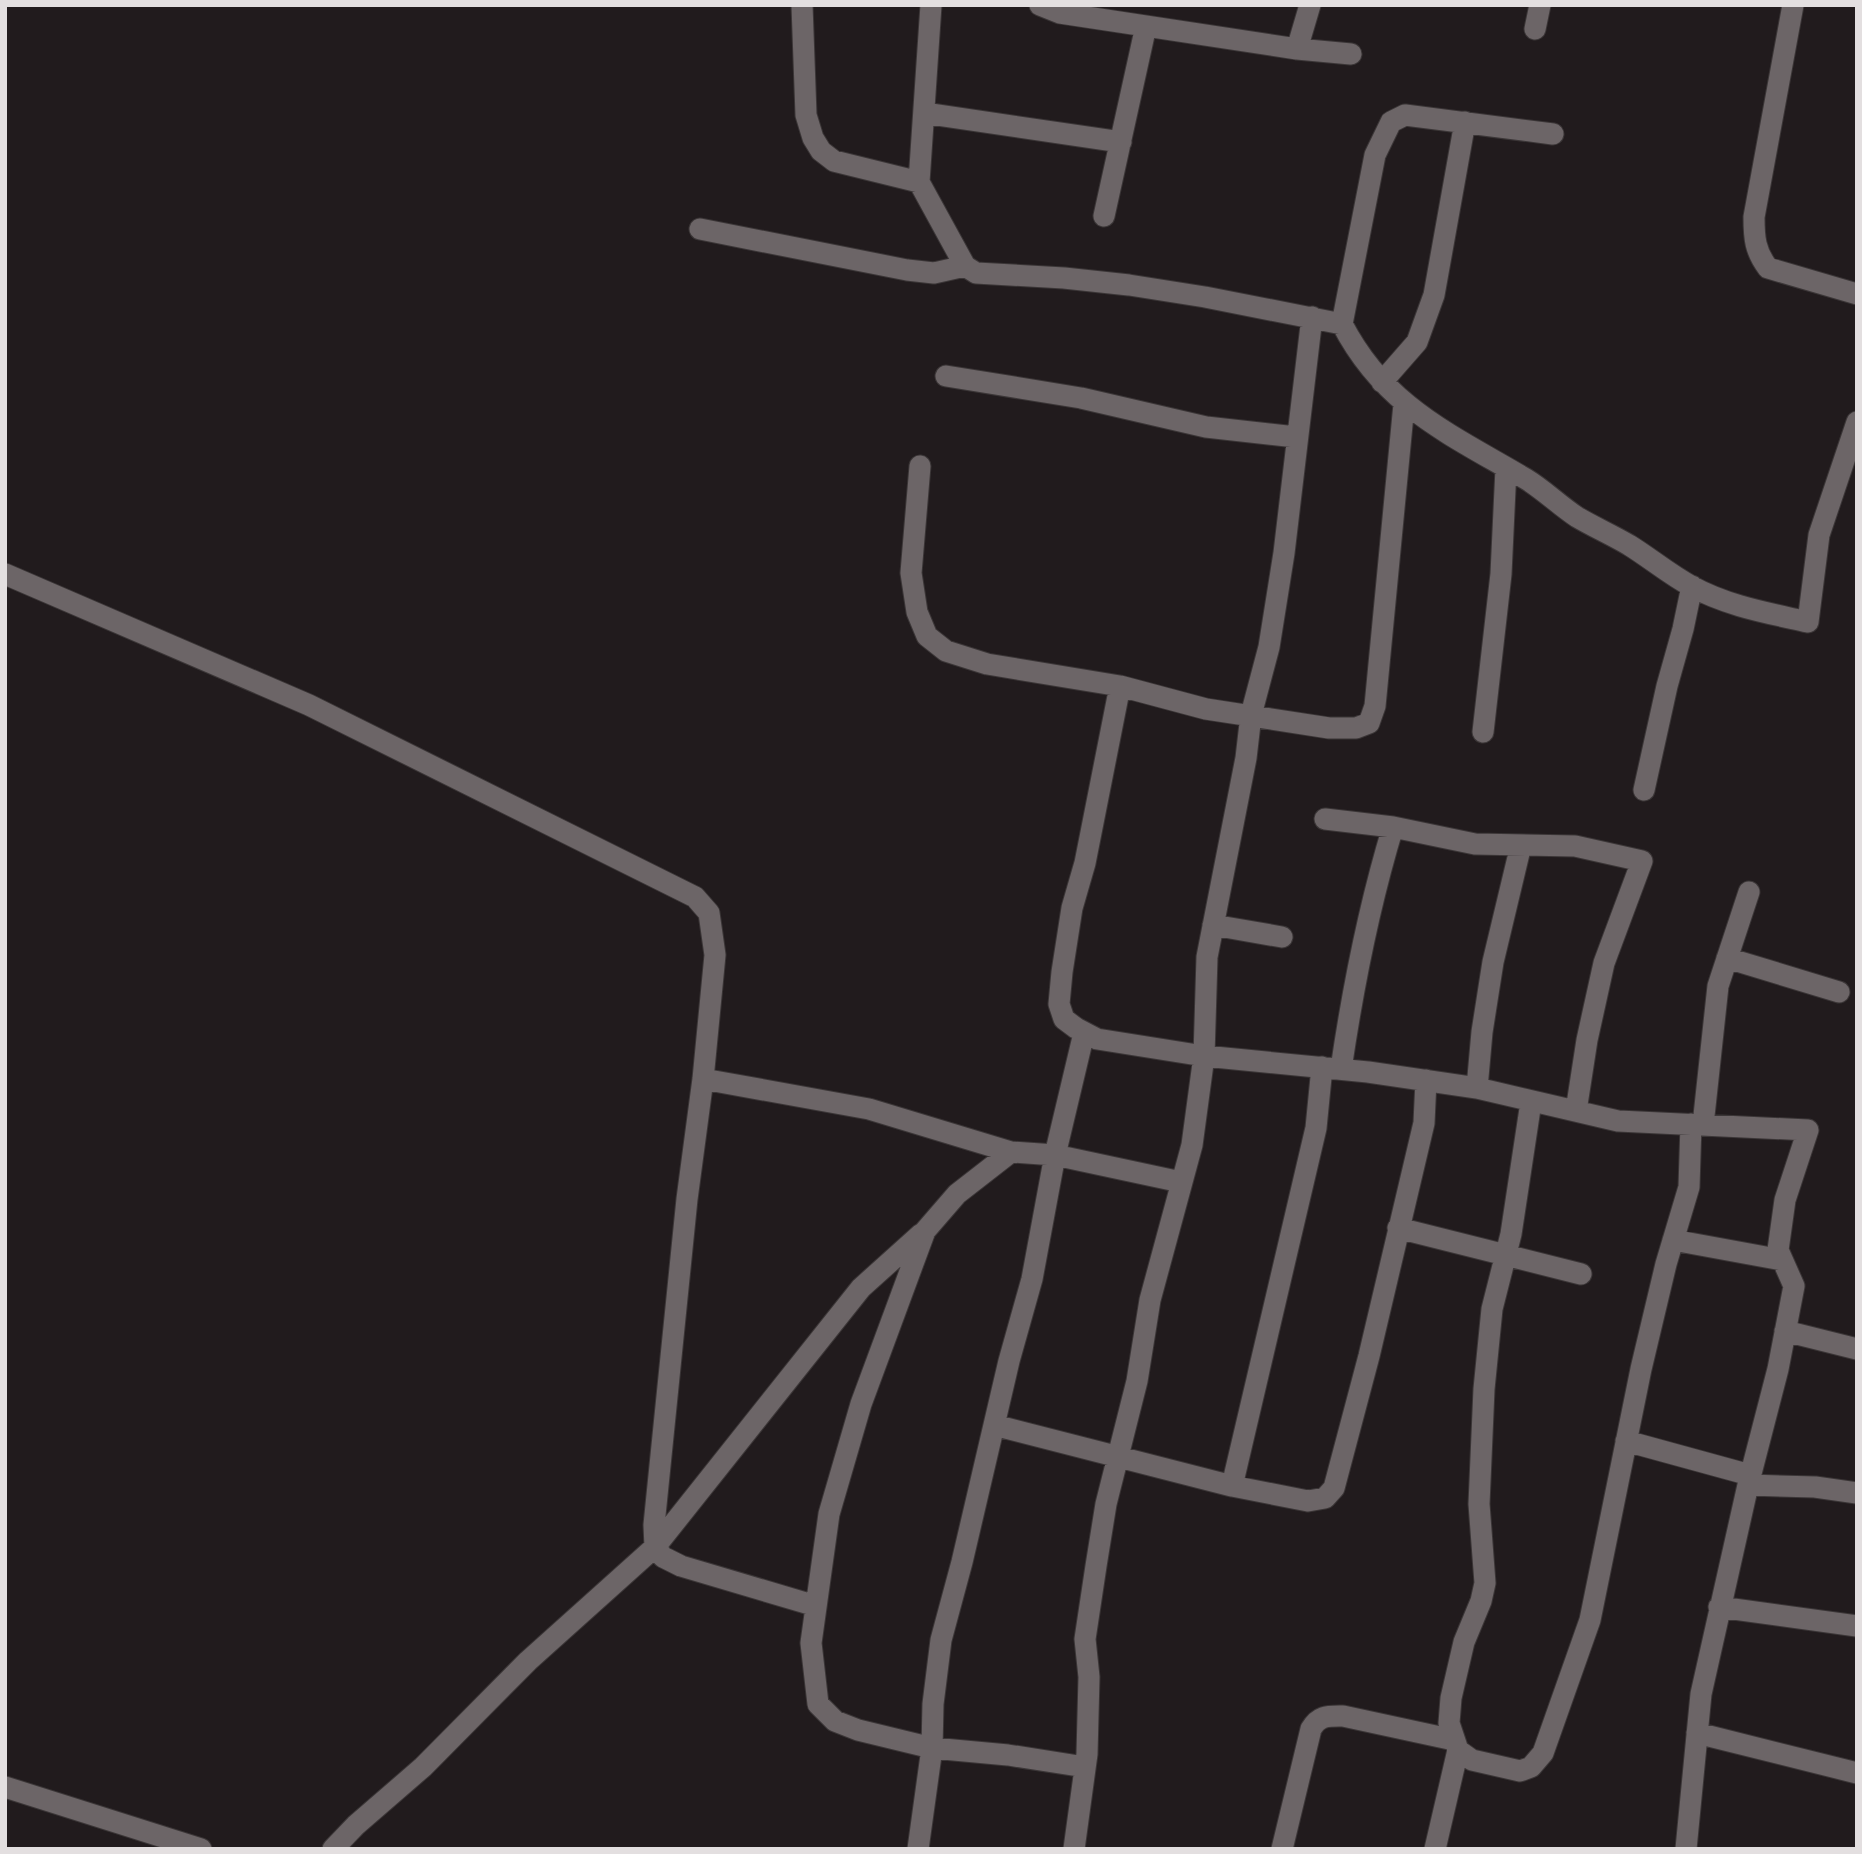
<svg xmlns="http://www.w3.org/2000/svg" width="1862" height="1854" viewBox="0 0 1862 1854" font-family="Barlow,sans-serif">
<rect width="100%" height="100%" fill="#211b1d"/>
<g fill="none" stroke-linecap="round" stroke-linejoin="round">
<!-- street casing -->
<g stroke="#3b3637" stroke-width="23">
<path id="street" d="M802 5 806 115 813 138 821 151 834 161 919 182 965 266 976 273 1064 278 1129 285 1205 297 1342 324C1385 407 1450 434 1526 479 1544 490 1559 505 1577 517 1594 527 1612 535 1629 545 1650 558 1669 574 1691 586 1727 606 1768 613 1808 622L1819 535 1857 422
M1040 5 1060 13 1297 49 1351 54
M1793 5 1754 217C1754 238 1755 251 1768 268L1857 294
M1535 29 1540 5
M1297 49 1310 5
M924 113 1121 142
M919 182 931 5
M1104 216 1146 26
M700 229 907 270 934 273 965 266
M1342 324 1375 155 1391 122 1405 115 1553 134
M946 376 1081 398 1206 427 1296 437
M1382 382 1417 342 1434 295 1465 122
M920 466 911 573 917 612 927 636 946 651 987 664 1120 686 1206 709 1329 728H1356L1369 723 1375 706 1404 404
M5 574 309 705 695 897 709 913 715 955 703 1079 687 1199 654 1525 655 1547 663 1557 681 1566 816 1606
M1120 686 1085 863 1072 908 1062 972 1059 1004 1064 1019 1076 1028 1097 1039 1204 1056 1368 1072 1477 1088 1618 1121 1808 1130 1785 1200 1778 1250 1794 1286 1778 1369 1748 1485 1701 1694 1686 1849
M1483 732 1501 574 1506 468
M1644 790 1667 686 1683 629 1692 586
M1325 819 1393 827 1475 844 1575 846 1642 861 1604 963 1587 1040 1576 1111
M1213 925 1282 937
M1727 958 1839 992
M1341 1069C1353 987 1369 906 1393 827
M703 1079 869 1109 1011 1152
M1477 1088 1482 1032 1493 962 1521 845
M1531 1102 1511 1234 1492 1309 1484 1389 1479 1504 1485 1583 1481 1601 1464 1642 1451 1698 1449 1723 1458 1750 1472 1760 1520 1771 1531 1767 1543 1753 1590 1620 1641 1369 1666 1264 1689 1187 1691 1124
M1703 1125 1718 986 1749 892
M1398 1228 1581 1274
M1673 1240 1782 1260
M1785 1331 1857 1349
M994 1425 1232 1486 1316 1128 1322 1067
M1626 1441 1750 1475
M1748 1485 1815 1487 1857 1493
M1232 1486 1308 1501 1325 1498 1334 1488 1369 1356 1424 1123 1426 1080
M1719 1607 1857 1626
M1697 1733 1857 1773
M1085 1767 1008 1755 932 1748 858 1730 835 1721 818 1704 811 1643 829 1514 861 1404 925 1231 957 1194 1011 1152 1055 1155 1181 1182
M333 1849 356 1825 423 1767 528 1661 655 1547 861 1288 921 1234
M918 1849 932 1748 933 1704 941 1640 962 1562 1009 1361 1032 1279 1055 1155 1084 1033
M1074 1849 1087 1754 1089 1677 1085 1639 1096 1566 1106 1504 1137 1381 1150 1300 1192 1145 1204 1056 1207 957 1246 758 1251 715 1269 647 1284 553 1312 317
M1282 1849 1311 1729C1319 1715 1328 1716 1343 1716L1454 1740
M1435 1849 1458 1750"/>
</g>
<!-- secondary casing -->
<g stroke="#3b3637" stroke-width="23">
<path id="secondary" d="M5 1787 201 1849"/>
</g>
<!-- street -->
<use href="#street" stroke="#6c6567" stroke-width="21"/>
<!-- secondary -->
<use href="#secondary" stroke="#6c6567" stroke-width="21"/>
</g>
<!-- border -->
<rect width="1862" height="1854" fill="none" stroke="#e3dfe0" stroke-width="14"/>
</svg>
